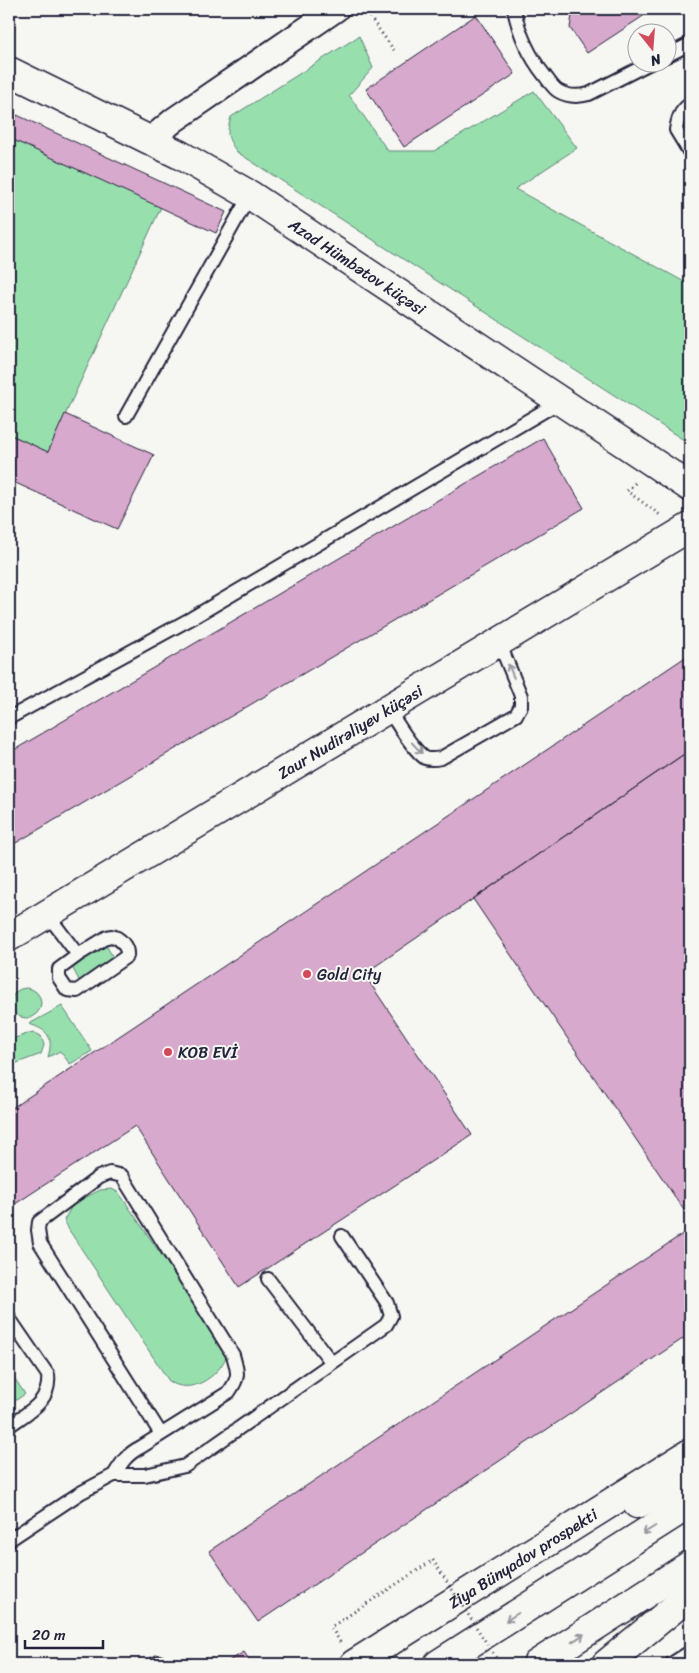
<svg xmlns="http://www.w3.org/2000/svg" width="699" height="1673" viewBox="0 0 699 1673" font-family="Sriracha,sans-serif">
<rect width="100%" height="100%" fill="#f6f6f2"/>
<filter id="ink" filterUnits="userSpaceOnUse"><feTurbulence type="fractalNoise" baseFrequency=".02" numOctaves="2"/><feDisplacementMap in="SourceGraphic" scale="10" xChannelSelector="R" yChannelSelector="G"/><feConvolveMatrix kernelMatrix="1 2 1 2 8 2 1 2 1" color-interpolation-filters="sRGB"/></filter>
<g filter="url(#ink)">
<!-- green -->
<path fill="#97e0ae" stroke="#5c8174" d="M359 36 373 68 349 95 388 151H434L534 91 577 148 515 189 690 285V444L237 152C227 138 226 134 231 117Z
M9 138 161 207 48 452 9 434Z
M106 945 116 963 80 982 71 965Z
M11 1003a15 15 0 1 1 30 0a15 15 0 1 1-30 0Z
M62 1006 92 1051 70 1064 60 1051 48 1057C54 1037 48 1030 29 1024Z
M33 1032 41 1036 44 1045 41 1054 9 1066V1040Z
M112 1189 119 1193 223 1345 226 1357C218 1377 190 1396 169 1381L69 1230 64 1220 73 1204 100 1190Z
M9 1370 25 1394 9 1405Z"/>
<!-- building -->
<path fill="#d7a9cc" stroke="#22223b" d="M573 9H654L587 53 570 28Z
M476 15 515 74 404 147 366 89Z
M17 115 226 212 216 233 9 138V134Z
M65 414 154 455 117 529 9 480V434L48 452Z
M543 438 584 508 9 847V753Z
M690 654V750L364 974 472 1135 239 1287 135 1126 9 1208V1110Z
M690 750V1219L473 899Z
M690 1229V1334L258 1622 209 1551Z
M244 1652 252 1664H224Z"/>
<g fill="none" stroke-linecap="round" stroke-linejoin="round">
<!-- lane casing -->
<g stroke="#22223b" stroke-width="16">
<path id="lane" d="M514 9C519 34 529 56 545 76 549 81 553 88 558 91 568 97 578 97 589 94L652 62
M666 56 690 44
M690 104C680 111 678 118 676 130L690 153
M126 416 250 195
M388 709C396 722 413 750 425 758 430 760 436 759 441 758L516 715 521 706V696L499 642
M9 718 192 618 561 401
M47 914 78 955
M111 936C120 937 128 947 127 956L77 991 67 990 59 978V969L78 955 107 937Z
M268 1279 332 1363
M9 1318 48 1375C51 1402 28 1412 9 1426
M114 1475C122 1462 127 1454 141 1447L229 1392C240 1376 238 1373 233 1355L122 1176 110 1173 99 1177 39 1222 38 1230 40 1243 161 1434
M9 1540 80 1493 114 1475H145L185 1466 386 1325 391 1316 387 1303 342 1236
M155 1664 159 1662
M671 1664 690 1652"/>
</g>
<!-- street casing -->
<g stroke="#22223b" stroke-width="28">
<path id="street" d="M150 140 174 120 336 9"/>
</g>
<!-- secondary casing -->
<g stroke="#22223b" stroke-width="31">
<g id="secondary">
<path id="s1" d="M9 71 180 155 250 195 690 487"/>
<path id="s2" d="M9 937 690 527"/>
<path d="M637 1504 690 1479"/>
<path id="s3" d="M354 1664 690 1453"/>
<path d="M606 1664 690 1595"/>
</g>
</g>
<!-- primary casing -->
<g stroke="#22223b" stroke-width="31">
<path id="primary" d="M438 1664 690 1504
M537 1664 690 1565"/>
</g>
<!-- path -->
<path stroke="#22223b" stroke-width="3" stroke-dasharray="1 4" stroke-linecap="butt" d="M364 9 394 50
M635 483 627 491 660 515
M340 1642 331 1627 433 1560"/>
<!-- lane -->
<use href="#lane" stroke="#f6f6f2" stroke-width="12"/>
<!-- street -->
<use href="#street" stroke="#f6f6f2" stroke-width="24"/>
<!-- secondary -->
<use href="#secondary" stroke="#f6f6f2" stroke-width="28"/>
<!-- primary -->
<use href="#primary" stroke="#f6f6f2" stroke-width="28"/>
<!-- path-bridge -->
<path stroke="#22223b" stroke-width="3" stroke-dasharray="1 4" stroke-linecap="butt" d="M433 1560 500 1664"/>
</g>
<!-- one-way arrows -->
<defs><path id="oneway-shaft" d="M-6 0H5M1.5-3L5.5 0L1.5 3" fill="none" stroke-width="1.6" stroke-linecap="round" stroke-linejoin="round" transform="scale(1.25)"/></defs>
<g stroke="#9797a0">
<use href="#oneway-shaft" transform="translate(511 671) rotate(-112)"/>
<use href="#oneway-shaft" transform="translate(417 748) rotate(47)"/>
<use href="#oneway-shaft" transform="translate(649 1530) rotate(148)"/>
<use href="#oneway-shaft" transform="translate(512 1617) rotate(148)"/>
<use href="#oneway-shaft" transform="translate(578 1638) rotate(-33)"/>
</g>
</g>
<!-- markers -->
<g fill="#d1495b" stroke="#f6f6f2" stroke-width="2">
<circle cx="307" cy="974" r="5"/>
<circle cx="168" cy="1052" r="5"/>
</g>
<g text-anchor="middle" dominant-baseline="central" stroke-width="4" stroke-linejoin="round" paint-order="stroke">
<!-- street labels -->
<g font-size="16" fill="#22223b" stroke="#f6f6f2">
<text stroke="none"><textPath href="#s1" startOffset="400">Azad Hümbətov küçəsi</textPath></text>
<text stroke="none"><textPath href="#s2" startOffset="398">Zaur Nudirəliyev küçəsi</textPath></text>
<text stroke="none"><textPath href="#s3" startOffset="199">Ziya Bünyadov prospekti</textPath></text>
</g>
<!-- poi labels -->
<g font-size="16" fill="#22223b" stroke="#f6f6f2" text-anchor="start">
<text x="317" y="974">Gold City</text>
<text x="178" y="1052">KOB EVİ</text>
</g>
</g>
<!-- margin -->
<rect width="699" height="1673" fill="none" stroke="#f6f6f2" stroke-width="30"/>
<rect x="15" y="15" width="669" height="1643" fill="none" stroke="#22223b" stroke-width="2" filter="url(#ink)"/>
<!-- north arrow -->
<g transform="translate(652 48) rotate(163)"><circle r="24" fill="#f6f6f2" stroke="#a1a1a9"/>
<path d="M0-4L9 19L0 12L-9 19Z" fill="#d1495b"/>
<text y="-8" font-size="14" font-weight="bold" text-anchor="middle" fill="#22223b">N</text>
</g>
<!-- scale -->
<path d="M25 1640v8h78v-8" fill="none" stroke="#22223b" stroke-width="2.5"/>
<text x="32" y="1640" font-size="15" fill="#22223b" stroke="#f6f6f2" stroke-width="4" paint-order="stroke">20 m</text>
</svg>
